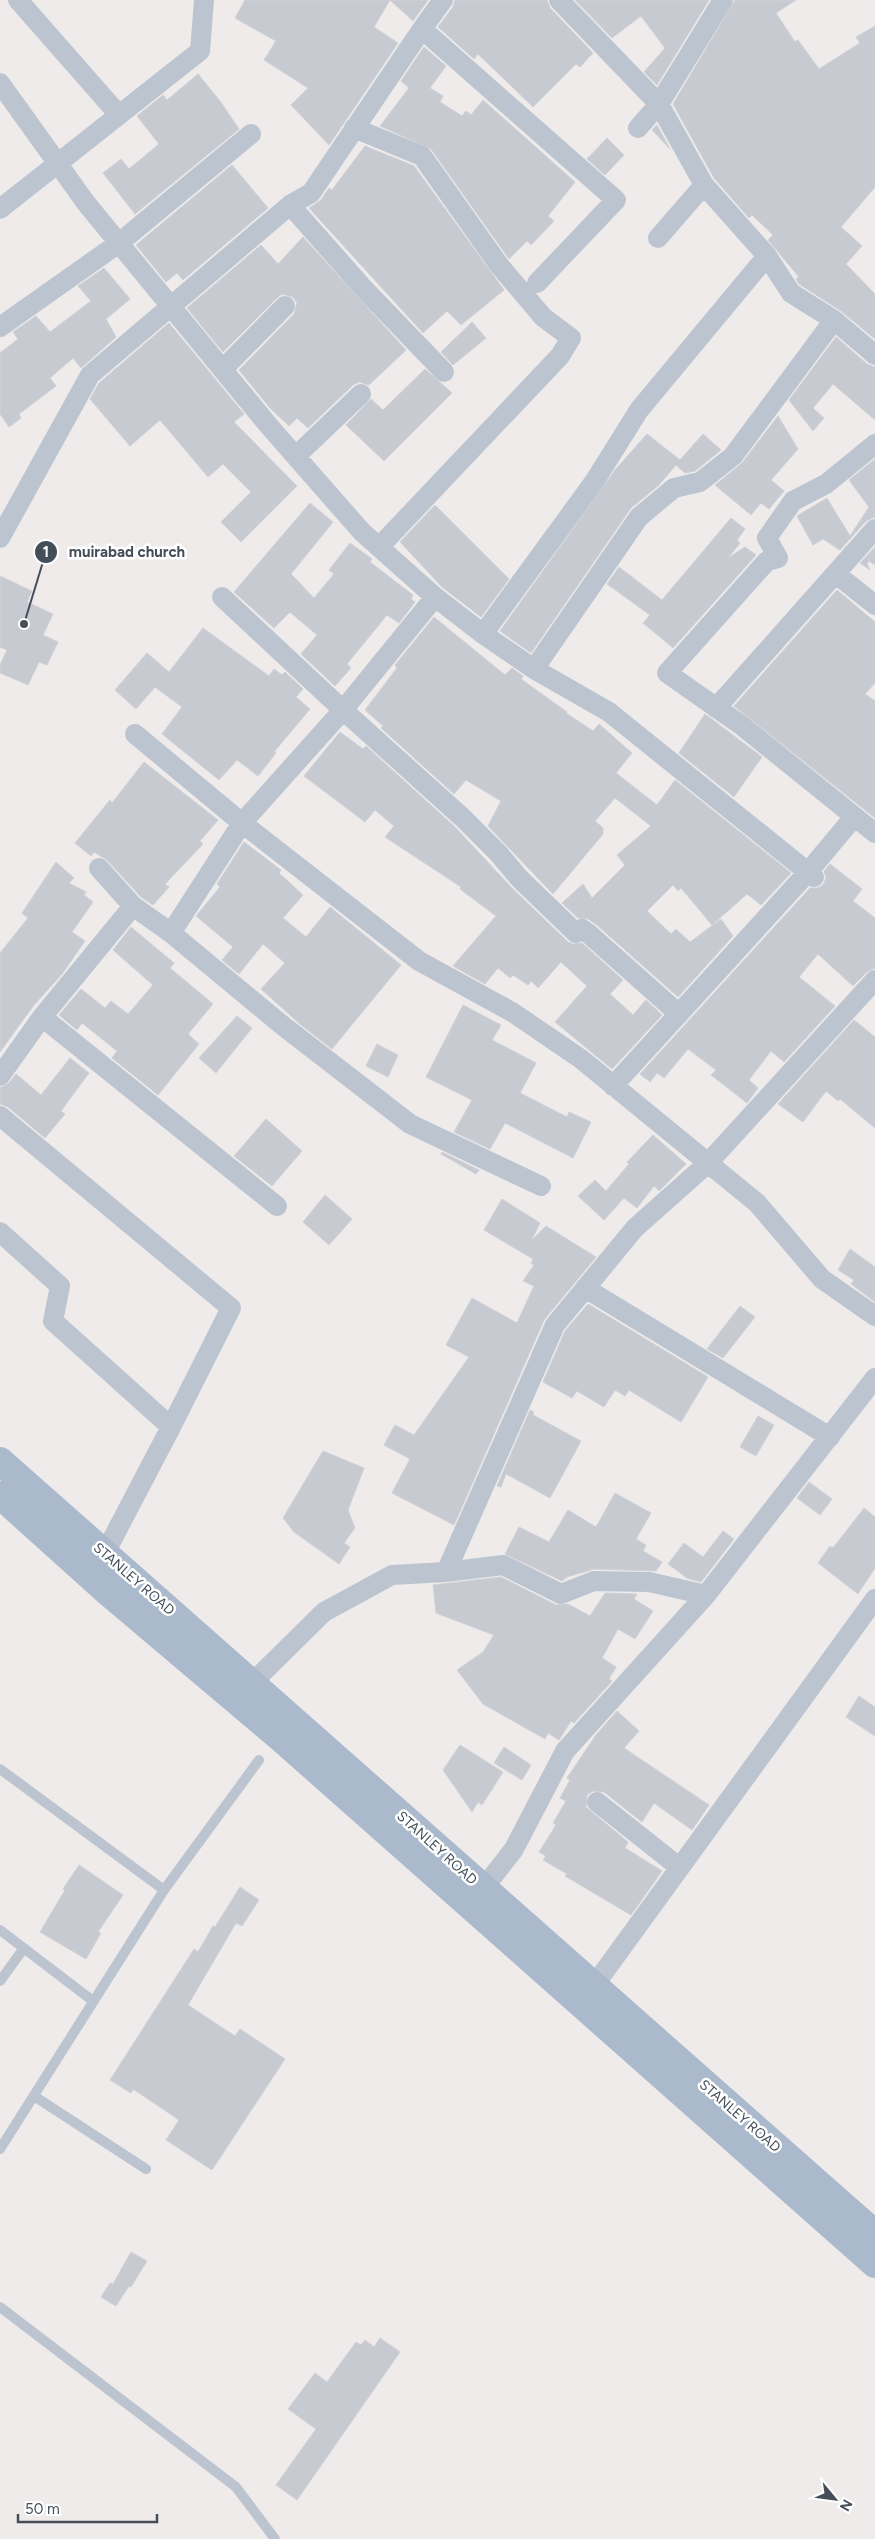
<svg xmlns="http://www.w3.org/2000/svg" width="875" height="2539" viewBox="0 0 875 2539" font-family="Figtree,sans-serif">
<rect width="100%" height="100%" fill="#efebeb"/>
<!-- building -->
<path fill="#c8cad1" stroke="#cfd1d8" d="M245 0H428L413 21 390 0 374 27 398 43 329 145 291 105 308 88 264 60 276 41 235 18Z
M455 0H547L550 8 593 53 580 67 576 64 533 107 478 54 474 59 438 27 453 7Z
M575 0H709L657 85 644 72 665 48 641 16 612 38Z
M735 0H796L776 13 795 42 798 40 819 69 860 43 856 37 875 26V187L841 227 862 246 846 264 875 294V339L841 311 799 284 796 279 799 277 768 240 773 235 752 215 749 218 714 178 673 104Z
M424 47 446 66 430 88 443 96 440 102 462 116 466 111 471 115 483 100 575 182 548 216 554 221 531 245 527 241 509 259 431 149 380 126 409 88 401 81Z
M198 74 220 101 239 129 135 214 103 173 121 159 129 169 159 144 137 116 163 95 167 100Z
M657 125 670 149 652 130Z
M607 138 624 155 605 175 587 159Z
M365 146 414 166 504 290 461 325 447 311 423 333 309 208 321 200 329 188 332 190Z
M232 165 268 208 183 280 177 273 166 282 136 245Z
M303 237 406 350 369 385 359 382 353 385 308 428 297 418 289 426 270 408 239 370 294 314 297 303 293 297 282 294 277 298 223 352 187 308 261 245 278 264Z
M104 268 130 299 106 319 116 337 81 368 73 358 50 378 56 386 19 414 21 418 9 427 0 414V353L18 339 13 332 36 316 50 332 91 301 78 286Z
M472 322 486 338 453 365 441 352Z
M169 323 244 414 234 422 297 486 241 542 221 522 251 492 223 464 208 477 160 420 130 446 90 399 99 383Z
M836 337 867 364 875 367V420L833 384 813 408 824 418 813 431 789 400Z
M425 369 452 393 384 461 346 425 371 399 383 410Z
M778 416 798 449 771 480 784 491 769 509 761 503 751 515 715 485 742 463Z
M647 434 680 460 703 434 721 450 695 471 685 473 676 465 659 485 631 508 531 653 500 631 615 470Z
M875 459V517L866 521 840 550 823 539 813 545 797 516 827 498 850 536 869 507 849 480Z
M310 503 333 522 291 574 314 598 334 574 329 570 350 543 372 559 370 562 413 595 411 599 415 602 399 623 387 615 347 664 351 668 335 686 301 654 317 635 290 612 274 628 234 592Z
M435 505 509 579 481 617 442 587 400 542Z
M731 518 745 529 737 540 740 543 728 558 745 547 756 555 673 648 643 623 650 615 607 584 619 567 662 600Z
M875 547V565L869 561 867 564 870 570 860 563Z
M0 576 32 591 27 602 53 614 43 635 58 642 47 665 39 662 28 685 0 673V665L7 650 0 647Z
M837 590 875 622V683L865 694 875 701V818L734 706Z
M434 617 505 675 512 668 523 676 521 679 567 712 566 713 593 731 599 724 632 753 616 773 657 805 675 780 791 873 761 905 747 894 712 925 681 888 678 891 673 885 647 911 671 934 676 929 690 942 721 919 733 936 678 997 597 925 588 919 578 918 562 903 583 884 592 898 625 865 617 855 651 826 615 798 595 821 603 828V834L553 894 488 826 501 801 466 780 454 794 381 728 383 726 365 710 397 668 395 665Z
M203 628 269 676 274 669 282 675 285 672 303 689 296 697 310 709 274 752 276 753 258 776 237 760 219 780 162 734 182 707 155 687 136 709 115 690 147 653 169 672Z
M705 714 762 757 734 797 679 753Z
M340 732 363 749 366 746 455 827 511 887 568 942 573 944 582 943 623 980 610 994 633 1015 646 1000 662 1015 612 1069 555 1022 587 986 561 962 538 988 531 981 528 985 513 975 510 978 498 968 485 984 453 966 496 916 460 889 461 887 385 837 394 826 375 810 365 822 304 776Z
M144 762 218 820 200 841 203 844 165 884 169 887 153 905 141 897 107 860 94 852 91 856 75 843 110 800 112 803Z
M244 842 281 870 279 873 303 895 283 918 306 937 330 907 401 965 332 1049 301 1025 261 989 285 963 263 944 239 974 222 960 233 947 196 916 220 887 217 884Z
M56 862 74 878 69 883 86 892 84 895 93 902 72 932 85 941 62 974 34 1005 0 1052V953L28 918 22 913Z
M830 864 862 889 853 901 875 918V968L867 972 853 986 818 954 799 977 835 1006 784 1062 771 1051 749 1080 758 1088 747 1103 711 1075 716 1070 688 1049 664 1078 657 1073 650 1082 640 1074 810 888H818L823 885 826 878 824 871Z
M131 927 174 963 170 968 213 1004 188 1034 199 1044 158 1095 112 1058 117 1051 82 1023 77 1030 59 1015 81 989 105 1008 111 1001 128 1014 153 985 113 950Z
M463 1005 501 1025 492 1040 536 1063 520 1093 567 1117 569 1112 591 1122 573 1158 505 1123 490 1149 454 1132 472 1100 426 1077Z
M237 1016 252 1028 216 1073 199 1058Z
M854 1020 875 1037V1128L840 1099 838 1101 826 1091 803 1122 778 1104Z
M377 1044 398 1055 388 1077 366 1066Z
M70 1058 89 1073 61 1111 65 1114 45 1138 8 1107 0 1104V1088L9 1083 16 1074 41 1095Z
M266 1119 302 1151 272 1186 234 1156Z
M653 1135 686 1164 659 1191 654 1186 637 1208 624 1198 604 1220 578 1196 595 1180 606 1191 629 1164 627 1162Z
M442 1152 479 1170 476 1174 441 1154Z
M325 1195 352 1219 329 1245 303 1222Z
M502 1199 540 1223 531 1241 546 1226 596 1257 544 1320 454 1525 392 1493 410 1459 384 1445 395 1425 414 1435 469 1357 446 1345 472 1298 517 1323 534 1286 523 1281 534 1265 531 1263 533 1259 484 1230Z
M850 1249 875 1267V1302L851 1284 854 1280 838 1270Z
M588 1304 708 1377 681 1422 629 1390 625 1396 615 1390 604 1407 577 1391 572 1398 543 1382 565 1331Z
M740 1306 755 1317 723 1358 707 1349Z
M530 1410 534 1412 533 1415 581 1441 550 1498 506 1474 501 1487 497 1486Z
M758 1416 774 1425 756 1456 740 1447Z
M323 1451 364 1468 348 1510 355 1528 344 1543 350 1547 339 1564 294 1532 283 1518Z
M809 1482 832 1499 820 1515 797 1498Z
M615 1493 651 1513 636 1539 646 1545 643 1551 662 1562 656 1571 594 1569 567 1577 562 1581 505 1554 519 1527 549 1542 568 1510 596 1527Z
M864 1508 875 1517V1568L858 1594 818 1563 830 1546 833 1548Z
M723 1531 734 1539 701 1582 687 1578 668 1564 684 1543 703 1557Z
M501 1577 556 1605 568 1604 590 1616 605 1593 637 1594 634 1599 653 1611 635 1639 618 1629 602 1658 616 1667 609 1679 612 1681 574 1723 571 1721 559 1740 548 1733 545 1739 483 1704 457 1670 483 1652 494 1635 436 1613 433 1585Z
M859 1696 875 1707V1736L846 1717Z
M617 1711 639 1731 624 1748 709 1805 692 1830 654 1803 642 1822 604 1792 593 1791 587 1795 586 1807 628 1842 625 1848 662 1871 631 1915 565 1876 567 1874 543 1860 546 1856 539 1852 556 1825 553 1823 566 1801 560 1798 570 1780 567 1778 596 1735Z
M460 1745 503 1772 482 1805 478 1802 472 1812 443 1770Z
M504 1747 531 1765 522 1780 494 1763Z
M79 1865 123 1895 98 1932 101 1933 86 1959 40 1932 65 1890 63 1889Z
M240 1887 259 1900 242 1926 236 1923 188 2005 235 2036 240 2029 285 2059 212 2170 166 2140 179 2120 133 2089 131 2093 110 2080 194 1949 198 1952 213 1926 215 1927Z
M131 2252 147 2261 131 2287 129 2286 116 2306 101 2297 110 2283 113 2284Z
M380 2338 400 2352 297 2500 276 2485 316 2429 288 2409 315 2373 327 2382 356 2342 361 2345 365 2340 374 2347Z"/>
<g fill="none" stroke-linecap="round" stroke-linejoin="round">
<!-- lane -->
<path stroke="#bcc5cf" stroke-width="10" d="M0 1769 164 1890
M0 1930 93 2001
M0 1981 24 1948
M34 2096 146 2169
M0 2149 164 1890 259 1760
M0 2307 236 2487 275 2539"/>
<!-- street -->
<path stroke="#bcc5cf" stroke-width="20" d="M18 0 119 115
M559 0 659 104 638 128
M723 0 659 104 704 185 767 256 791 293 834 320 875 355
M422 29 443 0
M0 83 86 203 269 426 362 532 435 597 483 634 534 669 609 712 814 877
M354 128 422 156 499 265 543 317 571 338 560 356 380 546
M290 205 366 291 444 372
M0 209 200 51 204 0
M658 238 704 185
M0 327 119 243 251 134
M223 369 285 306
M875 444 826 484 793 501 767 538 778 558 767 561 667 673 741 725 875 833
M296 456 361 394
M0 538 90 375 290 205 311 193 422 29 616 200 537 283
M836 574 875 605
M222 597 343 710 463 818 499 854 519 878 576 933 582 929 589 934 679 1014
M483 634 594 482 639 410 767 256
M534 669 639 517 674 488 700 482 733 456 834 320
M716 708 875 529
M135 734 242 823 419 961 512 1012 581 1059 757 1203 822 1279 875 1316
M99 868 133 906 171 933 282 1025 410 1124 541 1186
M171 933 242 823 343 710 435 597
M42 1017 277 1206
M0 1076 42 1017 133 906
M613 1086 808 872 854 817
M0 1116 231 1308 171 1427
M0 1232 60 1286 53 1321 171 1427 105 1553
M585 1288 830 1437
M446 1572 555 1325 635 1228 708 1163 875 980
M252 1683 324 1612 392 1575 446 1572 503 1565 561 1594 594 1581 649 1582 706 1595 875 1378
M597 1802 679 1867
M483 1889 514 1849 565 1751 706 1595
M593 1987 875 1599"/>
<!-- primary -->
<path stroke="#aab9cc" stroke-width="28" d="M0 1461 875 2234
M0 1495 108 1592 283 1740 875 2264"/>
</g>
<g text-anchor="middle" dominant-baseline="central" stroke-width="5" stroke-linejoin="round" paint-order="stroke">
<!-- street labels -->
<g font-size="14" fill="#444e59" stroke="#fff">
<text transform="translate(134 1579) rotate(41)">STANLEY ROAD</text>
<text transform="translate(437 1848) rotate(42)">STANLEY ROAD</text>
<text transform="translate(740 2116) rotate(41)">STANLEY ROAD</text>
</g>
</g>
<!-- callouts -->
<path fill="none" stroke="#444e59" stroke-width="2" d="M24 624L46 552"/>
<g fill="#444e59" stroke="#fff" stroke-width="2">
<circle cx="24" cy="624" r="5"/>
<circle cx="46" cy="552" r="12"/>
</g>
<g font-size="15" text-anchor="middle" font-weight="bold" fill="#fff">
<text x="46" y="557">1</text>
</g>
<g font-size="15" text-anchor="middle" font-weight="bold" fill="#444e59" stroke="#fff" stroke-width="5" stroke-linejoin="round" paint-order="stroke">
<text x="127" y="557">muirabad church</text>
</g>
<!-- north arrow -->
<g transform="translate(835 2499) rotate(119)" stroke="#ffffff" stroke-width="4" paint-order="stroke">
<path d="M0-4L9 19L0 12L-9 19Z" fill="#444e59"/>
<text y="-8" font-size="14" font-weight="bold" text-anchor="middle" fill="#444e59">N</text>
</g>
<!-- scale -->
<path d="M18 2514v8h139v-8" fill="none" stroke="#444e59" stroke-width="2.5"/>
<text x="25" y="2514" font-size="15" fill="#444e59" stroke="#ffffff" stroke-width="4" paint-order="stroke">50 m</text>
</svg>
